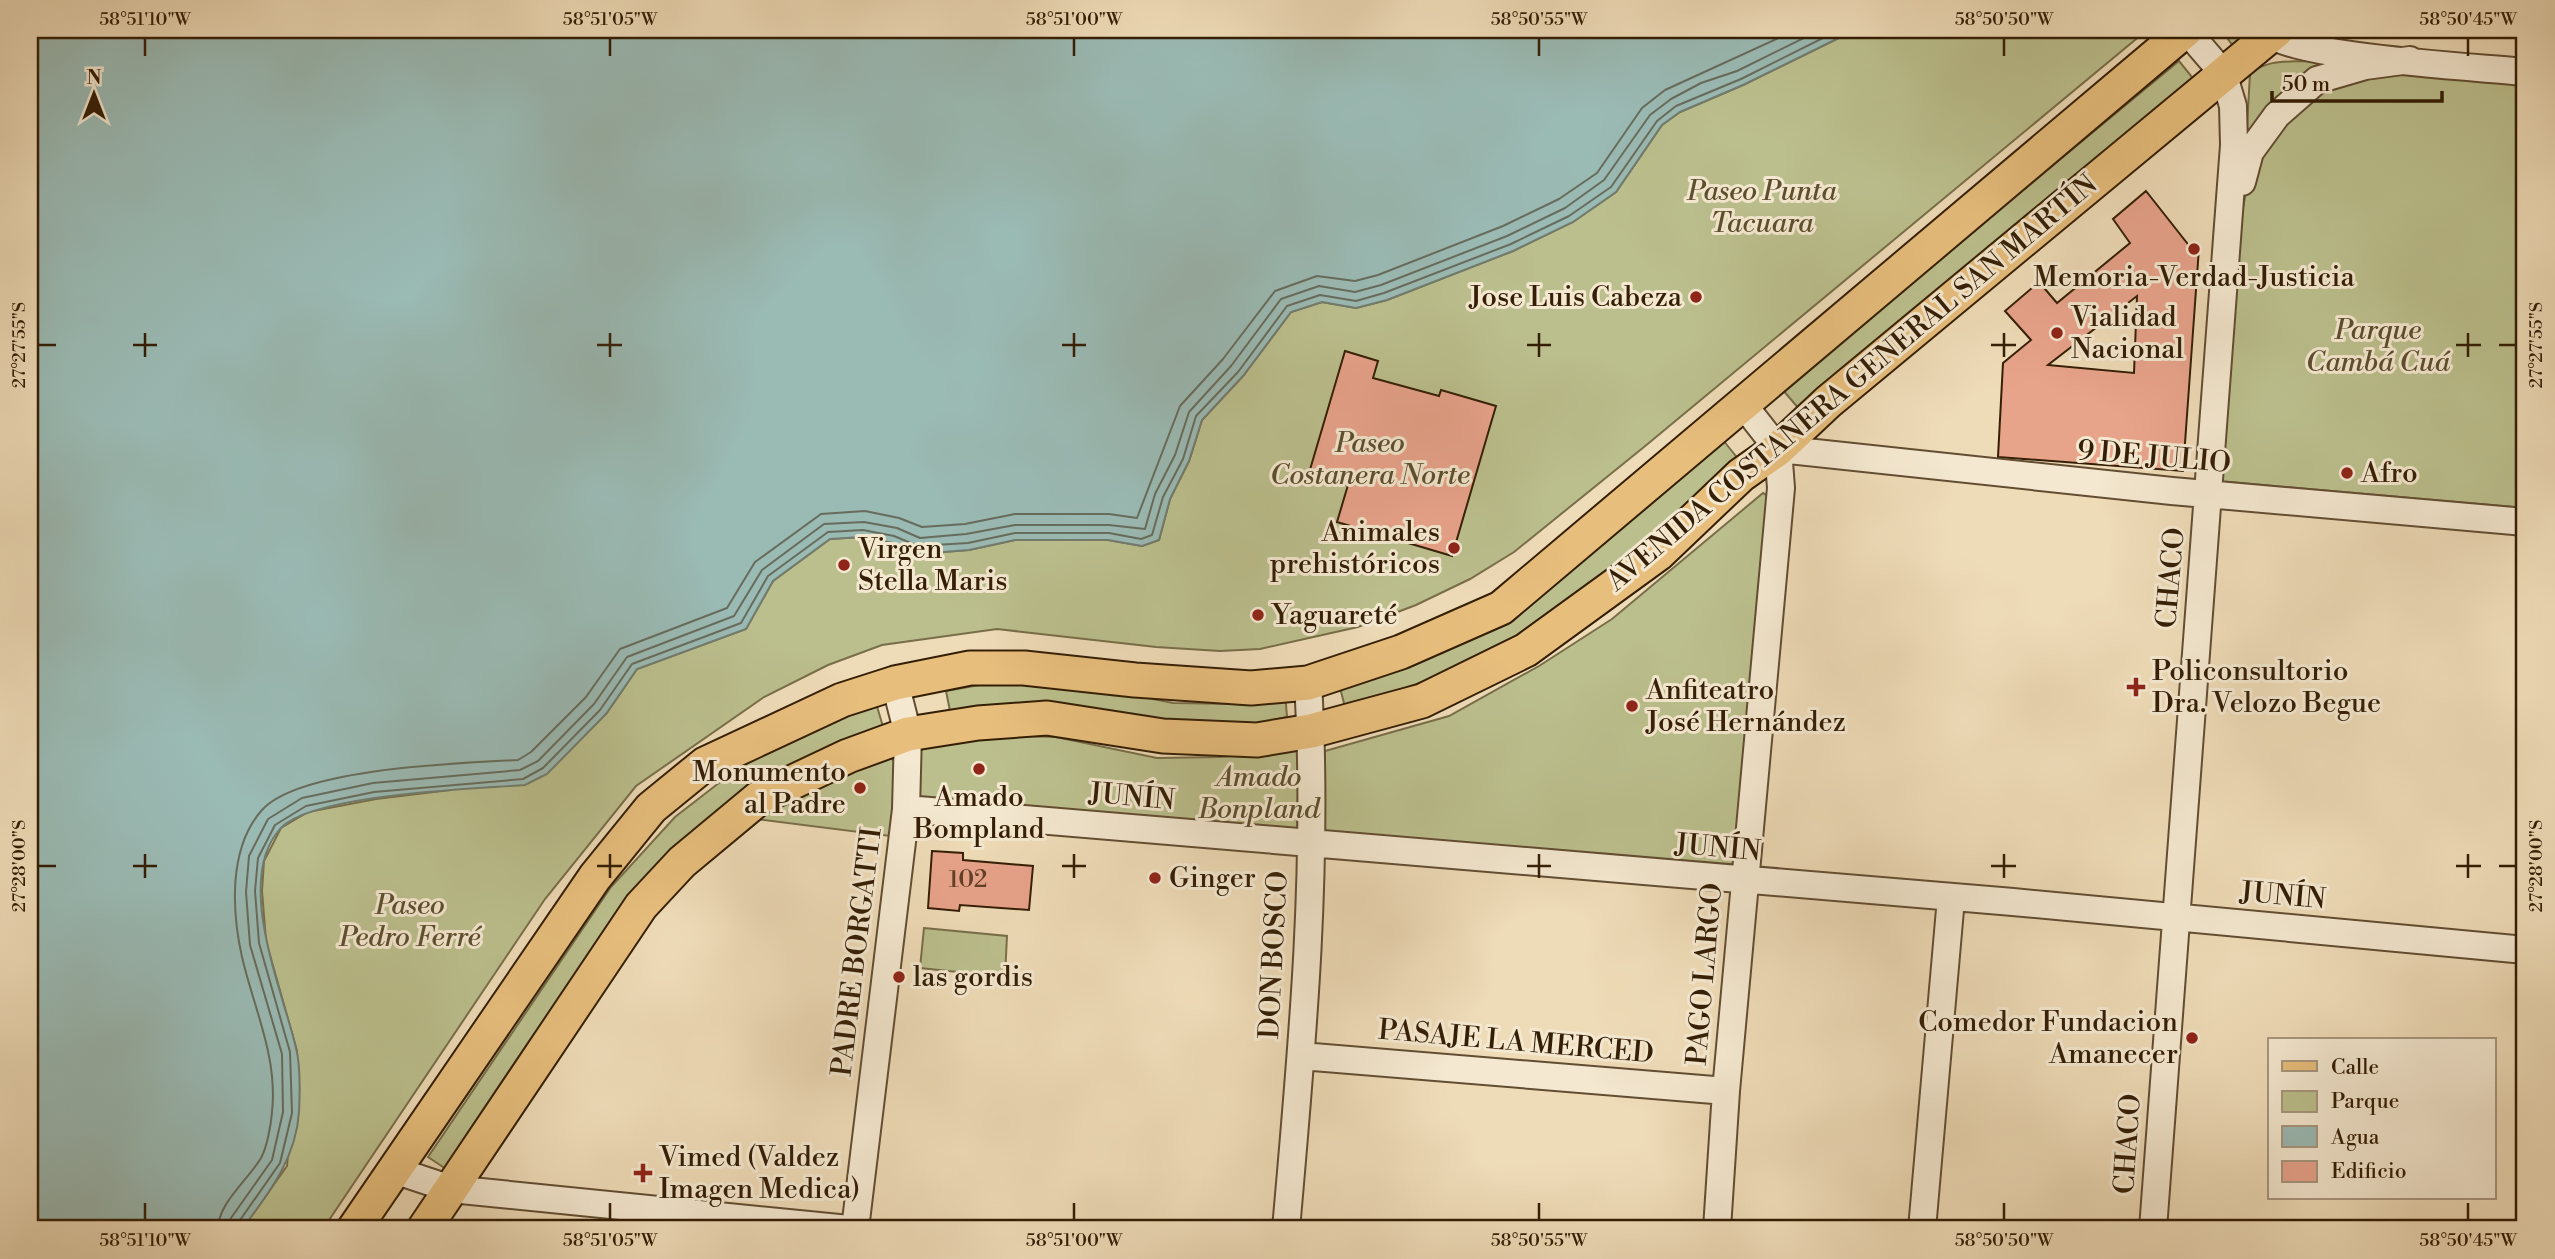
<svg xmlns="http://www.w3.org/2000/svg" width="2555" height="1259" viewBox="0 0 2555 1259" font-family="'Libre Bodoni',serif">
<rect width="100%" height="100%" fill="#eedbb7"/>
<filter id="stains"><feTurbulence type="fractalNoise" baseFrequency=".00286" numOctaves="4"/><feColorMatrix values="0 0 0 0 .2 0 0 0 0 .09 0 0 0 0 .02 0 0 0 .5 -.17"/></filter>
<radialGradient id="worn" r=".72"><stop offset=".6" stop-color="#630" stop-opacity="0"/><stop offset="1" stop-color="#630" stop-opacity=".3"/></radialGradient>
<!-- green -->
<path fill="#bbbf8d" stroke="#786e49" stroke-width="2" d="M1855 30H2147L1644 447 1514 552 1470 579 1416 605 1358 627 1260 649 1220 651 1156 647 997 629 882 645 828 665 764 697 636 786 545 899 323 1229H242L287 1166 297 1051 266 941 262 891 264 861 281 828 308 812 376 799 450 790 606 714 637 669 746 629 773 581 830 539 862 537 893 543 917 554 969 550 1015 540H1108L1142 546 1159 540 1170 499 1189 461 1202 420 1243 376 1291 312 1322 302 1356 308 1387 300 1513 251 1573 222 1616 192 1662 125 1680 112 1743 85Z
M2221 30H2244L2252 39 2237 51Z
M2179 61 2196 82 1800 410 1782 389Z
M2304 61 2349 64 2246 144 2250 74C2266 60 2284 62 2304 61Z
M2373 71 2525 81V508L2218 481 2238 234 2249 176 2265 142 2314 91Z
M1723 440 1739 460C1660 526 1584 599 1495 650 1448 676 1396 691 1345 707L1339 684 1415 657Z
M1763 493 1774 499 1738 874 1321 839 1325 751 1449 716 1539 666 1612 619Z
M996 682 1093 687 1173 703 1235 704 1285 692 1287 717 1246 727 951 716 946 691Z
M876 703 884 730 737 802 449 1171 428 1157 611 887 675 817 737 769 796 734Z
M965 734 1056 737 1157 758 1220 757 1299 749 1297 836 912 800 916 740Z
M888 757 898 763 890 836 756 819 859 767Z
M924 928 1007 936 1005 977 920 968Z"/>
<!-- water -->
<path fill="#9abab4" stroke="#717c6e" stroke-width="2" d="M30 30H1855L1743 85 1680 112 1662 125 1616 192 1573 222 1513 251 1387 300 1356 308 1322 302 1291 312 1243 376 1202 420 1189 461 1170 499 1159 540 1142 546 1108 540H1015L969 550 917 554 893 543 862 537 830 539 773 581 746 629 637 669 606 714 547 774 525 785C476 789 313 794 281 828 233 879 283 991 296 1048 301 1067 300 1092 299 1112 296 1159 269 1193 242 1229H30Z"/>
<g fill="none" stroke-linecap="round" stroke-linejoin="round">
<!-- shore -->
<path stroke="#676c5c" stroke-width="2" d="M218 1229C218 1203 248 1180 261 1158 267 1147 271 1125 272 1112 278 1057 254 1009 242 957 232 912 228 848 262 810 300 768 460 763 518 760L531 752 586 697 620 649 727 608 755 562 821 514 865 511 899 518 922 527 965 524 1015 514H1109L1137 518 1180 406 1223 359 1275 291 1317 276 1355 281 1378 275 1503 226 1559 199 1597 173 1642 108 1665 90 1796 30
M228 1229 231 1218 272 1160 283 1112 282 1054 250 945 246 892 249 856 268 819 302 798 373 783 520 770 538 761 594 704 627 657 734 616 762 570 824 524 864 522 897 528 920 538 966 534 1015 525H1109L1145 529 1155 494 1175 455 1189 412 1231 366 1281 299 1319 286 1355 292 1381 285 1507 236 1565 208 1604 180 1650 115 1671 99 1701 83 1737 71 1820 30
M237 1229 238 1223 280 1163 292 1113 290 1052 259 943 255 891 258 858 275 825 306 806 374 792 523 779 543 768 600 710 632 664 741 623 768 576 828 532 863 530 894 536 918 546 968 543 1015 533H1109L1141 539 1152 535 1163 497 1183 459 1196 416 1238 372 1287 306 1320 295 1356 301 1384 293 1511 244 1569 216 1611 187 1657 121 1676 106 1741 79 1839 30"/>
</g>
<!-- building -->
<path fill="#e8a38b" stroke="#341e05" stroke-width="2" fill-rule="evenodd" d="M2146 191 2191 248H2199L2183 471 1998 457 2003 363 2031 340 2005 311 2039 282 2057 303 2130 243 2113 219ZM2137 296 2134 373 2048 365Z
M1345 351 1378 361 1373 378 1439 396 1441 390 1496 406 1452 556 1337 522 1348 485 1309 473Z
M932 851 963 853V860L1033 866 1029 910 960 905 959 911 928 908Z"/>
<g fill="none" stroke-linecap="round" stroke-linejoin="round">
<!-- minor casing -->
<g stroke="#624d32" stroke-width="30">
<path id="minor" d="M2264 30C2289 58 2479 67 2525 72
M2242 182 2250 152 2277 115 2317 80 2365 66 2410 60
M1778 449 2172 491 2525 522
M906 809 2013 902 2525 950
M1301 1056 1726 1091
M394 1170 451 1189 849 1229
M855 1229 906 809 908 734 895 683
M1286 1229C1302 1048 1319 865 1308 683
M1717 1229 1726 1091 1781 488 1778 449 1742 403
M1922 1229 1951 898
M2153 1229 2234 145 2233 106 2223 73 2186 30"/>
</g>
<!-- major casing -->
<g stroke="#341e05" stroke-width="37">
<path id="major" d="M354 1229 595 877 651 808 705 764 842 700 895 683 970 668H1024L1135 680 1251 688 1308 683 1401 652 1501 608 2186 30
M424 1229 641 906 682 862 759 798 848 756 908 734 978 723 1047 718 1163 736 1257 740 1311 731 1422 701 1526 650 1658 554 1741 475 1778 449 1828 402 2277 30"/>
</g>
<!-- minor -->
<use href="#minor" stroke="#f4e8d0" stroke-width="26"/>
<!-- major -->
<use href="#major" stroke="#e7be7c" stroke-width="33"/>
</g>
<!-- ticks -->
<path fill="none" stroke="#341e05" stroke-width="2.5" d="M145 38V56M610 38V56M1074 38V56M1539 38V56M2004 38V56M2468 38V56M145 333V357M610 333V357M1074 333V357M1539 333V357M2004 333V357M2468 333V357M38 345H56M133 345H157M597 345H622M1062 345H1086M1527 345H1551M1991 345H2016M2456 345H2481M2499 345H2516M145 854V878M610 854V878M1074 854V878M1539 854V878M2004 854V878M2468 854V878M38 866H56M133 866H157M597 866H622M1062 866H1086M1527 866H1551M1991 866H2016M2456 866H2481M2499 866H2516M145 1203V1220M610 1203V1220M1074 1203V1220M1539 1203V1220M2004 1203V1220M2468 1203V1220"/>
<!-- markers -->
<g fill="#8f2418" stroke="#f4e8d0" stroke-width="2.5">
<circle cx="2194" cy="249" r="7"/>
<circle cx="1696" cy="297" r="7"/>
<circle cx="2057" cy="333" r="7"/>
<circle cx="2347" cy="473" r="7"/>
<circle cx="1454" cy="548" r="7"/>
<circle cx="844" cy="565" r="7"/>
<circle cx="1258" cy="615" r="7"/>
<path d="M2132.5 676.5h7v7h7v7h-7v7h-7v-7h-7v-7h7z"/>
<circle cx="1632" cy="706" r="7"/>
<circle cx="979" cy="769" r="7"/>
<circle cx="860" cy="788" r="7"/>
<circle cx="1155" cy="878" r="7"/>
<circle cx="899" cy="977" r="7"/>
<circle cx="2192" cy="1038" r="7"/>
<path d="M639.5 1162.5h7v7h7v7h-7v7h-7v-7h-7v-7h7z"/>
</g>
<g text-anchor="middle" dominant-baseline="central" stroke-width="6" stroke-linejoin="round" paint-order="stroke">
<!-- number labels -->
<g font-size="24" fill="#613f26">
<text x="968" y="880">102</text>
</g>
<!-- park labels -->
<g font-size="28" font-style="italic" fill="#5c4e2e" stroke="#f4e8d0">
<text x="1762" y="191">Paseo Punta<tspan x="1762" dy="32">Tacuara</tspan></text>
<text x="2378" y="330">Parque<tspan x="2378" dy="32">Cambá Cuá</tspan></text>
<text x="1370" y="443">Paseo<tspan x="1370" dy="32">Costanera Norte</tspan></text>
<text x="1259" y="777">Amado<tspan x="1259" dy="32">Bonpland</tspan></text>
<text x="410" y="905">Paseo<tspan x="410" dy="32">Pedro Ferré</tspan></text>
</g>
<!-- poi labels -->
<g font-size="28" fill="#341e05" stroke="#f4e8d0" text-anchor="start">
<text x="2194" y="277" text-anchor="middle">Memoria-Verdad-Justicia</text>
<text x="1682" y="297" text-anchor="end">Jose Luis Cabeza</text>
<text x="2071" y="317">Vialidad<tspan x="2071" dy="32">Nacional</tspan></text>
<text x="2361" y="473">Afro</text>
<text x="1440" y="532" text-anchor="end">Animales<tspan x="1440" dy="32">prehistóricos</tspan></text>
<text x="858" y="549">Virgen<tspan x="858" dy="32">Stella Maris</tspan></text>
<text x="1272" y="615">Yaguareté</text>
<text x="2152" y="671">Policonsultorio<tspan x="2152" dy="32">Dra. Velozo Begue</tspan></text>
<text x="1646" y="690">Anfiteatro<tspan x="1646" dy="32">José Hernández</tspan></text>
<text x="846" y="772" text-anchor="end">Monumento<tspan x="846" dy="32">al Padre</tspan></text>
<text x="979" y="797" text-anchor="middle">Amado<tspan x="979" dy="32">Bompland</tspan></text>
<text x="1169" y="878">Ginger</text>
<text x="913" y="977">las gordis</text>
<text x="2178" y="1022" text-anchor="end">Comedor Fundacion<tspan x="2178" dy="32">Amanecer</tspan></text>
<text x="659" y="1157">Vimed (Valdez<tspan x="659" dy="32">Imagen Medica)</tspan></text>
</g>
<!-- street labels -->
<g font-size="28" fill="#341e05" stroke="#f4e8d0">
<text transform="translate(1852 383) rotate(-40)">AVENIDA COSTANERA GENERAL SAN MARTÍN</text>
<text transform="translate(2154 457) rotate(5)">9 DE JULIO</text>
<text transform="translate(2171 578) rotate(-85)">CHACO</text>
<text transform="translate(1132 797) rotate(5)">JUNÍN</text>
<text transform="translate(1718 848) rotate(5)">JUNÍN</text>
<text transform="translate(2283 896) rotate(5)">JUNÍN</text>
<text transform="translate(857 952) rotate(-83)">PADRE BORGATTI</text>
<text transform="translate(1274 955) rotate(-87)">DON BOSCO</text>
<text transform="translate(1705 974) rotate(-85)">PAGO LARGO</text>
<text transform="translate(1516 1042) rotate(5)">PASAJE LA MERCED</text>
<text transform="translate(2128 1144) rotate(-86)">CHACO</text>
</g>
</g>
<!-- margin -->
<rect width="2555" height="1259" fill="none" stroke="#eedbb7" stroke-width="77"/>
<!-- legend -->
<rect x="2268" y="1038" width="228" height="161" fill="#f4e8d0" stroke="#a7977f" stroke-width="2"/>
<rect x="2282" y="1061" width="35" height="10" fill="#e7be7c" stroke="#a7977f" stroke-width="2"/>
<text x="2331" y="1074" font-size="21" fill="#341e05">Calle</text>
<rect x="2282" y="1091" width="35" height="21" fill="#bbbf8d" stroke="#a7977f" stroke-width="2"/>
<text x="2331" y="1108" font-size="21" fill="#341e05">Parque</text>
<rect x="2282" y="1126" width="35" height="21" fill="#9abab4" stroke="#a7977f" stroke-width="2"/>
<text x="2331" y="1144" font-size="21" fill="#341e05">Agua</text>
<rect x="2282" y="1161" width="35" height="21" fill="#e8a38b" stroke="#a7977f" stroke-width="2"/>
<text x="2331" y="1178" font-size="21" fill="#341e05">Edificio</text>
<!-- north arrow -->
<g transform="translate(94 94)" stroke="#f4e8d0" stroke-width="5" paint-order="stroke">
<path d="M0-5L12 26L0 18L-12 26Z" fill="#341e05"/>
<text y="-10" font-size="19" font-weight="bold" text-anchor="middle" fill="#341e05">N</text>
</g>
<!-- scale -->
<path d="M2272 91v10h170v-10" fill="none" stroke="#341e05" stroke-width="3.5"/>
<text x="2282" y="91" font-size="21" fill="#341e05" stroke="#f4e8d0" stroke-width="5" paint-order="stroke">50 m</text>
<rect x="38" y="38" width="2478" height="1182" fill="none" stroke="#341e05" stroke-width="2.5"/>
<g font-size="18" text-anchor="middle" fill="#341e05">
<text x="145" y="25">58°51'10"W</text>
<text x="610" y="25">58°51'05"W</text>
<text x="1074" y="25">58°51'00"W</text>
<text x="1539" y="25">58°50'55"W</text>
<text x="2004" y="25">58°50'50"W</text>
<text x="2468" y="25">58°50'45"W</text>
<text transform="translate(19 345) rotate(-90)" y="6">27°27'55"S</text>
<text transform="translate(2536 345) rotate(-90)" y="6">27°27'55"S</text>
<text transform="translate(19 866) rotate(-90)" y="6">27°28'00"S</text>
<text transform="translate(2536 866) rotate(-90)" y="6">27°28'00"S</text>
<text x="145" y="1246">58°51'10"W</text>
<text x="610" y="1246">58°51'05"W</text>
<text x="1074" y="1246">58°51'00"W</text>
<text x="1539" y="1246">58°50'55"W</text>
<text x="2004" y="1246">58°50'50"W</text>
<text x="2468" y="1246">58°50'45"W</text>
</g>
<rect width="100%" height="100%" filter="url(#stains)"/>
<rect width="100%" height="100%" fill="url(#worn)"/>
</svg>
